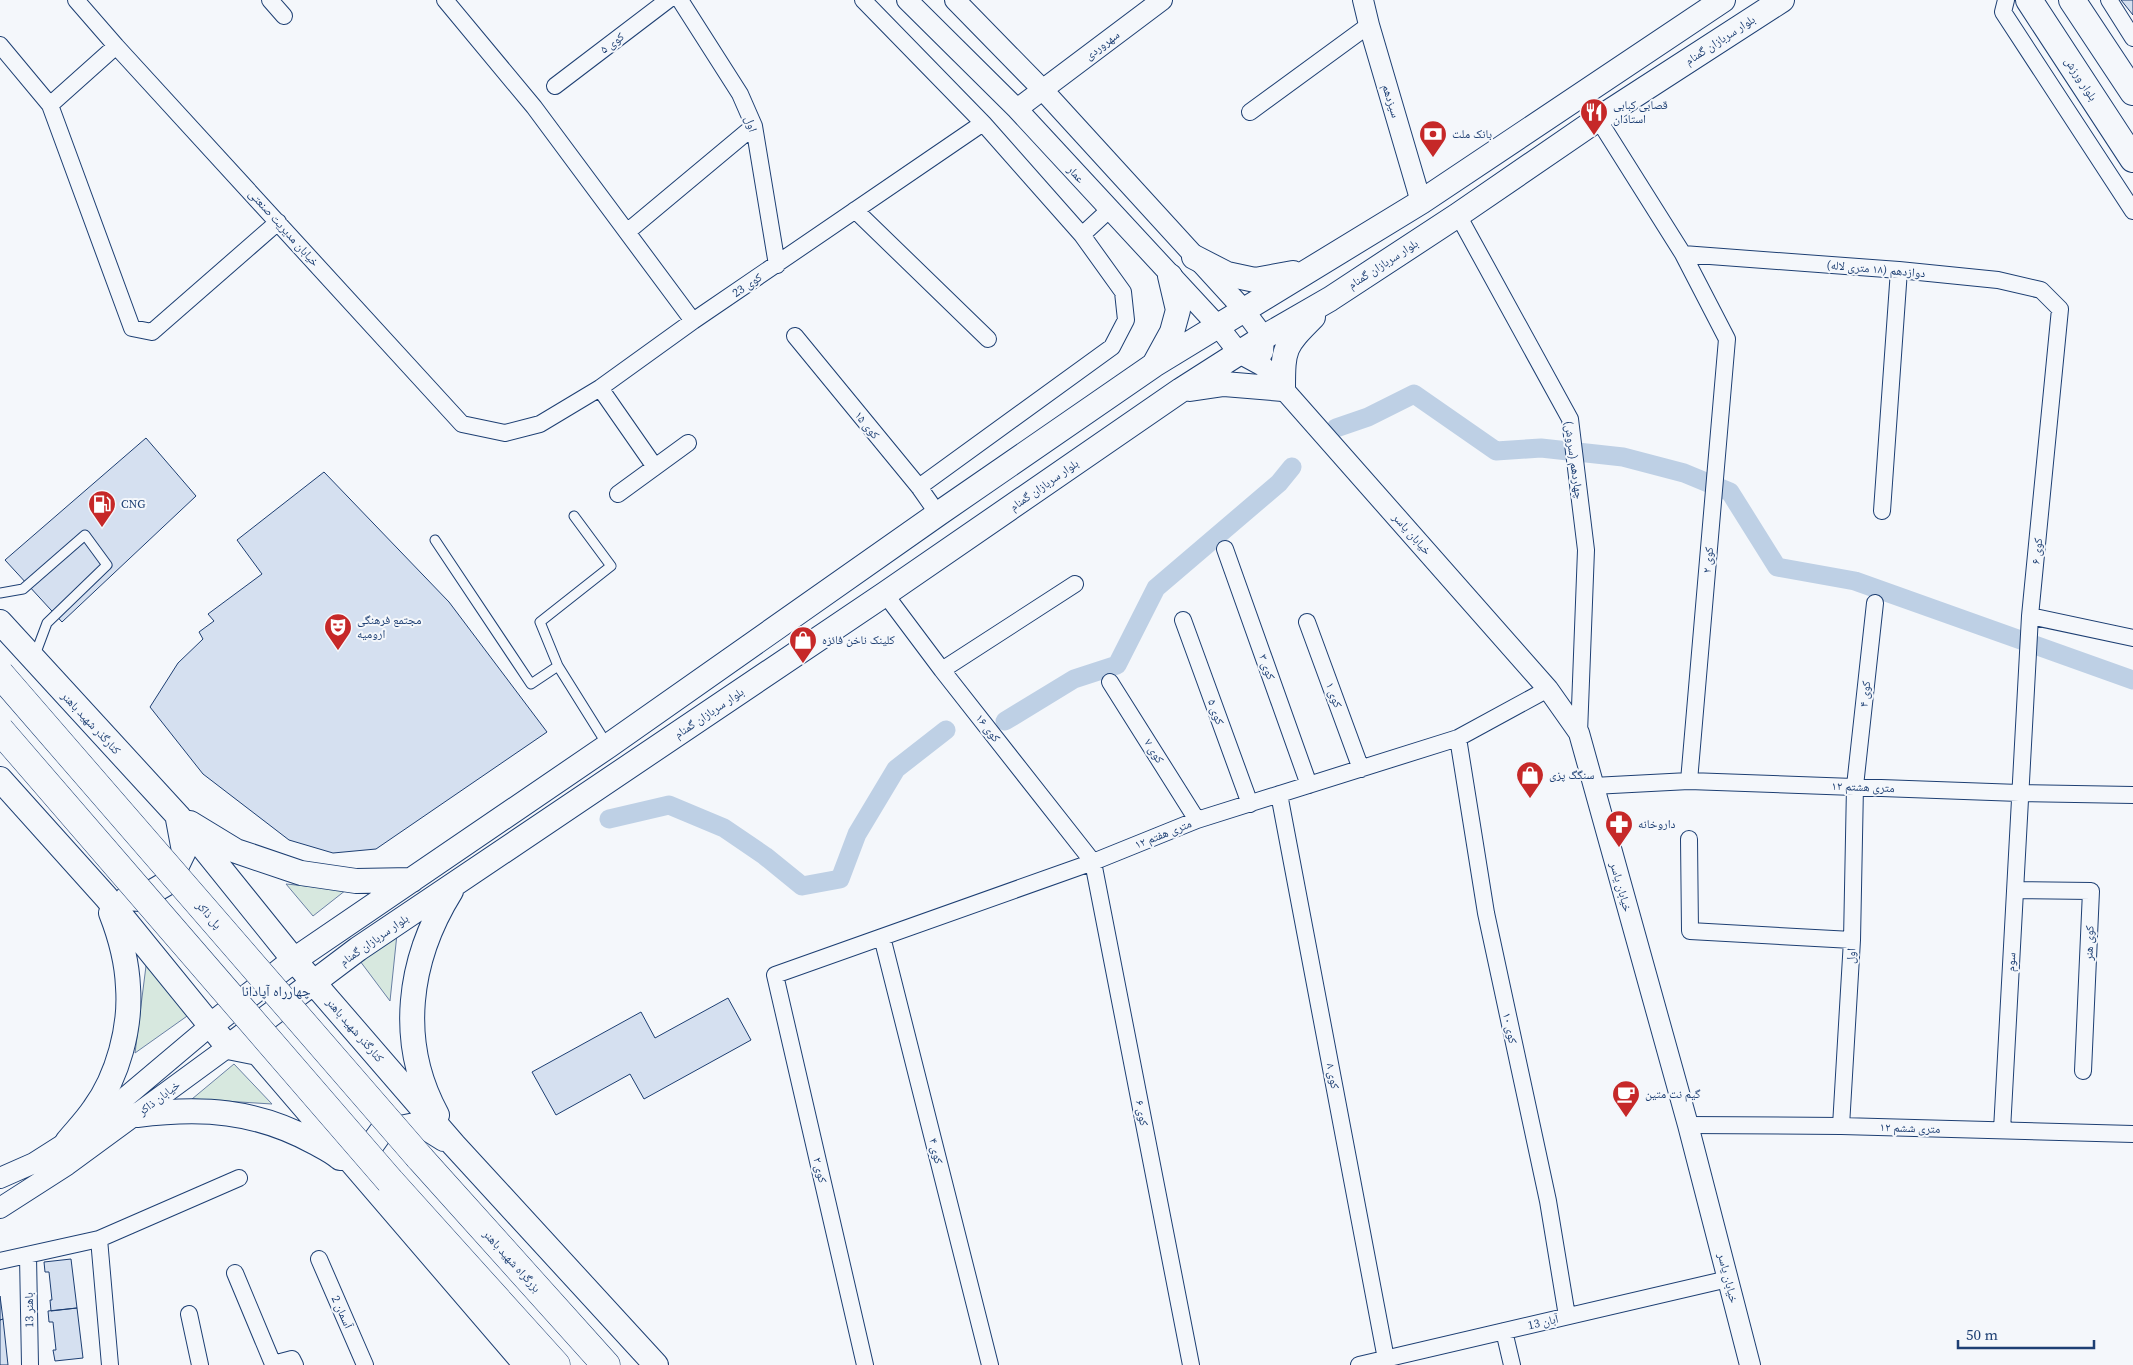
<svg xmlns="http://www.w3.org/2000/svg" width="2133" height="1365" viewBox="0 0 2133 1365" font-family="'Source Serif 4','Noto Naskh Arabic',serif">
<rect width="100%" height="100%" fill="#f4f7fb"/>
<!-- green -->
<path fill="#d7e8df" stroke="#687fa3" d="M286 884 346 890 313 916Z
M397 934 390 1001 360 961Z
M146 966 190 1014 135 1053Z
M234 1064 272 1104 192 1099Z"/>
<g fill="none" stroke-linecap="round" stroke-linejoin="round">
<!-- canal -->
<path stroke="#bed0e5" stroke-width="19" d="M1336 428 1368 417 1414 394 1496 451 1541 448 1623 457 1684 473 1730 492 1777 567 1855 581 2133 680
M1005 721 1074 679 1117 665 1156 588 1279 483 1292 467
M609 819 669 805 724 828 765 856 802 886 840 879 857 834 896 769 946 730"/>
</g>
<!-- building -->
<path fill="#d5e0f0" stroke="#1d3f73" d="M2121 0H2133V15Z
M146 438 196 496 62 622 5 560Z
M324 472 449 602 547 732 376 849 333 853 289 840 203 774 150 707 178 663 203 639 199 632 214 621 208 614 262 574 237 540Z
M728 998 751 1040 644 1099 630 1074 556 1115 532 1072 641 1012 655 1038Z
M71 1259 77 1308 51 1311 50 1300H52L49 1272H45L44 1262Z
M0 1296 3 1319 0 1320Z
M77 1308 83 1358 55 1361 53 1350H56L53 1322H49L48 1311Z
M3 1319 8 1365H0V1320Z"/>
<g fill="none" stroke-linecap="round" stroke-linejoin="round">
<!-- service casing -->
<g stroke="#1d3f73" stroke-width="11">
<path id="service" d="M435 540 531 684 558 666 608 746
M0 593 23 589 85 535 107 565 47 623 35 655
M558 666 540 622 611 566 574 516"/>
</g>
<!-- minor casing -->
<g stroke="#1d3f73" stroke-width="18">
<path id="minor" d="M76 0 116 46 462 424 505 433 540 424 600 388 693 321 983 123
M270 0 284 16
M445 0 534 107 693 321
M680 0 740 94 754 126 777 265
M863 0 983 123 1082 235 1123 292 1126 320 1112 347 919 487
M2006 0 2003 12 2133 211
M2109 0 2133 38
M0 45 50 105
M116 46 50 105 132 328 152 332 278 222
M555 86 668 0
M1250 112 1369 25
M1598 119 1683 254 1727 339 1689 781
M855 210 988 339
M1458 215 1570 419 1586 550 1579 733
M627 232 754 126
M1082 235 1109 210
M1683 254 1899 270 1998 280 2041 290 2060 309 2030 616 2002 1130
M795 336 919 487 938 514
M600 388 655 467
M618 494 688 443
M1882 511 1899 270
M1225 549 1309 785
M885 594 942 670 1093 862 1191 1365
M2030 616 2133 638
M1183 620 1250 804
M1307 622 1361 769
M942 670 1075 584
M1110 682 1197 820
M1458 738 1486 913 1548 1201 1567 1316
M1593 786 1689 781 2019 793 2133 795
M1279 794 1386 1359
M1689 839 1690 931 1852 940
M2015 890 2091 891 2083 1071
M882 937 990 1365
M1688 1125 1841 1126 2133 1134
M1841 1126 1852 940 1855 786 1875 603
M99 1239 110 1365
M28 1256 30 1365
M319 1259 365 1365
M0 1261 99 1239 239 1178
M235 1273 273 1364 292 1359 295 1365
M189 1314 200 1365
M1504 1331 1512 1365
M865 1365 775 975 1093 862 1197 820 1458 738 1548 689
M1359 1365 1728 1279"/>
</g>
<!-- tertiary casing -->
<g stroke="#1d3f73" stroke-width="22">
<path id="tertiary" d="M907 0 1017 109 1218 326 1239 353 1263 366 1548 689 1579 733 1688 1125 1750 1365
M955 0 1042 89 1243 309 1264 337 1263 352
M1363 0 1369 25 1421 202
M1017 109 1162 0
M0 1178 34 1163 89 1128 210 1026
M0 1208 67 1165 228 1047"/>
</g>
<!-- secondary casing -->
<g stroke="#1d3f73" stroke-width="26">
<path id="secondary" d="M1194 257 1227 274 1255 280 1293 273
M1155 363 1172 332 1178 310 1170 276
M1190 389 1224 384 1283 389C1283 348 1284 346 1313 317
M0 622 178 816 294 960 454 1145 656 1365
M0 779 106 897 228 1047 258 1053 526 1365
M190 823 236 851 301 873 356 881 412 880
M127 898 140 899 169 882 184 851 178 819
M210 1026 294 960 608 746 938 514 1154 365 1421 202 1723 0
M228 1047 358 949 885 594 1181 390 1264 337 1330 299 1458 215 1598 119 1782 0
M137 1115C202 1107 255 1110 314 1142 323 1147 332 1151 340 1158
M437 1115C397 1042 408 960 451 891
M67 1142C76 1131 86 1121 94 1109 118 1076 131 1027 128 987 127 961 120 936 111 913
M361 1168 358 1164 381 1132 420 1124 444 1139"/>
</g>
<!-- primary casing -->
<g stroke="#1d3f73" stroke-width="28">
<path id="primary" d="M2029 0 2133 159
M2072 0 2133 92"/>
</g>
<!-- trunk casing -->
<g stroke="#1d3f73" stroke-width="29">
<path id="trunk" d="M419 1157 606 1365
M390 1181 556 1365"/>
</g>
<!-- service -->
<use href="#service" stroke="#f4f7fb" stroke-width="9"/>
<!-- minor -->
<use href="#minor" stroke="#f4f7fb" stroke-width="16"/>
<!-- tertiary -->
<use href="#tertiary" stroke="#f4f7fb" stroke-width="20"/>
<!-- secondary -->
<use href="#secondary" stroke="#f4f7fb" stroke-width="24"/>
<!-- primary -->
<use href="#primary" stroke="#f4f7fb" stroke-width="26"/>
<!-- trunk -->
<use href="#trunk" stroke="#f4f7fb" stroke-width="28"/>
<!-- trunk-bridge casing -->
<g stroke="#1d3f73" stroke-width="29" stroke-linecap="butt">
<path id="trunk-bridge" d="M0 674 419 1157
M0 730 390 1181"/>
</g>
<!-- trunk-bridge -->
<use href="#trunk-bridge" stroke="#f4f7fb" stroke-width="28"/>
</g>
<!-- icons -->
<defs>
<g id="restaurant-pin" transform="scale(1.4375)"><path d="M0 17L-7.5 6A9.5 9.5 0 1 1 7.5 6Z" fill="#c62828" stroke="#f4f7fb"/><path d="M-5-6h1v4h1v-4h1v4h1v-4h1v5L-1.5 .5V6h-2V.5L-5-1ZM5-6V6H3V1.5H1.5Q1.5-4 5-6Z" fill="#fff"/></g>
<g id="bank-pin" transform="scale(1.4375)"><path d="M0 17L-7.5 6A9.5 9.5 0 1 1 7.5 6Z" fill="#c62828" stroke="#f4f7fb"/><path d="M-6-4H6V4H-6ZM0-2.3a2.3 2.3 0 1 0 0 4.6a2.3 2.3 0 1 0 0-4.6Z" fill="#fff"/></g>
<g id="fuel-pin" transform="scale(1.4375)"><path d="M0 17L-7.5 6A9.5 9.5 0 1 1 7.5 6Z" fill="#c62828" stroke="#f4f7fb"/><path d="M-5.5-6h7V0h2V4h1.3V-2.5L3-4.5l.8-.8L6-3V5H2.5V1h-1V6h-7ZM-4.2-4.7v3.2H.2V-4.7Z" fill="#fff"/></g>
<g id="theatre-pin" transform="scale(1.4375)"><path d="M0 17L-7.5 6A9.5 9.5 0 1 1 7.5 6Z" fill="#c62828" stroke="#f4f7fb"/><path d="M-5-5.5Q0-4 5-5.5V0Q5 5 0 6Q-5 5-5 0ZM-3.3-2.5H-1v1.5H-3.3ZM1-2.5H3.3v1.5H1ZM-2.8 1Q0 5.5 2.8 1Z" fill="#fff"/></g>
<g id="shop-pin" transform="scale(1.4375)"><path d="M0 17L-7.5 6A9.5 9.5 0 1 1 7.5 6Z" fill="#c62828" stroke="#f4f7fb"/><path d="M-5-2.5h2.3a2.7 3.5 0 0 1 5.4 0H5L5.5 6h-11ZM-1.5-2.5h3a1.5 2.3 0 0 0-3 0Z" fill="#fff"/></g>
<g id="pharmacy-pin" transform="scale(1.4375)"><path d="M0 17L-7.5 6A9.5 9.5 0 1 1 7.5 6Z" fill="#c62828" stroke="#f4f7fb"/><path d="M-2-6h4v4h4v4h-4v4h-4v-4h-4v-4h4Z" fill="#fff"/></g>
<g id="cafe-pin" transform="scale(1.4375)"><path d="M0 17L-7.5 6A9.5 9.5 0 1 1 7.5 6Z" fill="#c62828" stroke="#f4f7fb"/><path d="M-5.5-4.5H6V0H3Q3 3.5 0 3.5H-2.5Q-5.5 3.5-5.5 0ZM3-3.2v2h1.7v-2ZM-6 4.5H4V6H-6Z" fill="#fff"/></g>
</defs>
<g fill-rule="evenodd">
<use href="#restaurant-pin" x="1594" y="112"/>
<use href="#bank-pin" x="1433" y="134"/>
<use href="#fuel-pin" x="102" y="504"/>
<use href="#theatre-pin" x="338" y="627"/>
<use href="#shop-pin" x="803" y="640"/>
<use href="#shop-pin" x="1530" y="775"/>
<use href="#pharmacy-pin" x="1619" y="824"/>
<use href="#cafe-pin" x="1626" y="1094"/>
</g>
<g text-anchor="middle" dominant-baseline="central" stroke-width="4" stroke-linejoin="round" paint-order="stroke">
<!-- street labels -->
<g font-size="12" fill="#1d3f73" stroke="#f4f7fb">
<text transform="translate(1720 40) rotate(-33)">بلوار سربازان گمنام</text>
<text transform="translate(612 43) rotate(-37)">کوی ۵</text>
<text transform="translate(1102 45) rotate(-37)">سهروردی</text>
<text transform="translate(2081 79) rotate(57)">بلوار ورزش</text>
<text transform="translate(1391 101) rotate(73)">سیزدهم</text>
<text transform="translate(751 124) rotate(72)">اول</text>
<text transform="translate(1076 174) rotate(47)">عمار</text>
<text transform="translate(284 228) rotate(48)">خیابان مدیریت صنعتی</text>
<text transform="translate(1383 264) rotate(-33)">بلوار سربازان گمنام</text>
<text transform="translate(1876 269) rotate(5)">دوازدهم (۱۸ متری لاله)</text>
<text transform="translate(747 285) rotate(-34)">کوی 23</text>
<text transform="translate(867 425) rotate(51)">کوی ۱۵</text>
<text transform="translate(1574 460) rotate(82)">چهاردهم (سروش)</text>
<text transform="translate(1044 485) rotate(-35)">بلوار سربازان گمنام</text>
<text transform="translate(1412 534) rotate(48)">خیابان یاسر</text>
<text transform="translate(2037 551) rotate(-84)">کوی ۶</text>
<text transform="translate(1708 560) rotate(-85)">کوی ۲</text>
<text transform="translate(1267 667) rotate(70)">کوی ۳</text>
<text transform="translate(1865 694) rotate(-84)">کوی ۴</text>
<text transform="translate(1334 695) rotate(70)">کوی ۱</text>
<text transform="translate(1216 712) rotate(70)">کوی ۵</text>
<text transform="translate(709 713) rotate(-34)">بلوار سربازان گمنام</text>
<text transform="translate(91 723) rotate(47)">کنارگذر شهید باهنر</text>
<text transform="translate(988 728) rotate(52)">کوی ۱۶</text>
<text transform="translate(1154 751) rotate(58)">کوی ۷</text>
<text transform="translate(1863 787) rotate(2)">۱۲ متری هشتم</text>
<text transform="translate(1163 834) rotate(-22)">۱۲ متری هفتم</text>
<text transform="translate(1621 887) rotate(74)">خیابان یاسر</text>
<text transform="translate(209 915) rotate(49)">پل ذاکر</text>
<text transform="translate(374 940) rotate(-35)">بلوار سربازان گمنام</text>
<text transform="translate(2089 943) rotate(-88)">کوی هنر</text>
<text transform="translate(1851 956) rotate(-87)">اول</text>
<text transform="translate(2011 962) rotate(-87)">سوم</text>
<text transform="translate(1510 1028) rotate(78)">کوی ۱۰</text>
<text transform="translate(355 1030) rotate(49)">کنارگذر شهید باهنر</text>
<text transform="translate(1333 1076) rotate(79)">کوی ۸</text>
<text transform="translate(159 1098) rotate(-37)">خیابان ذاکر</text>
<text transform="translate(1142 1113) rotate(79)">کوی ۶</text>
<text transform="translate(1910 1128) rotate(2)">۱۲ متری ششم</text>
<text transform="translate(936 1151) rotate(76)">کوی ۴</text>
<text transform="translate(820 1170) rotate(77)">کوی ۲</text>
<text transform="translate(512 1261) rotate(48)">بزرگراه شهید باهنر</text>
<text transform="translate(1728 1278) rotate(76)">خیابان یاسر</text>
<text transform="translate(29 1310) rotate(-91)">باهنر 13</text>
<text transform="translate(342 1312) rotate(66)">آسمان 2</text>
<text transform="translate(1543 1322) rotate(-13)">13 آبان</text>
</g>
<!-- poi labels -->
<g font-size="12" fill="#1d3f73" stroke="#f4f7fb" text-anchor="start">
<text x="1613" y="105">قصابی کبابی<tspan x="1613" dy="14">استادان</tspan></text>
<text x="1452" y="134">بانک ملت</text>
<text x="121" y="504">CNG</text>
<text x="357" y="620">مجتمع فرهنگی<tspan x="357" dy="14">ارومیه</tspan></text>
<text x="822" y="640">کلینک ناخن فائزه</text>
<text x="1549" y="775">سنگگ پزی</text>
<text x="1638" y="824">داروخانه</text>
<text x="1645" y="1094">گیم نت متین</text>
</g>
<!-- neighbourhood labels -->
<g font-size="14" fill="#1d3f73" stroke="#f4f7fb">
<text x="276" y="991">چهارراه آپادانا</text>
</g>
</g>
<!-- scale -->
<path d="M1958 1340v8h136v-8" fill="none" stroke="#1d3f73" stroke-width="2.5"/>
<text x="1966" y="1340" font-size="15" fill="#1d3f73" stroke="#f4f7fb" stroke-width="4" paint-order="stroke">50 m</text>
</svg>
